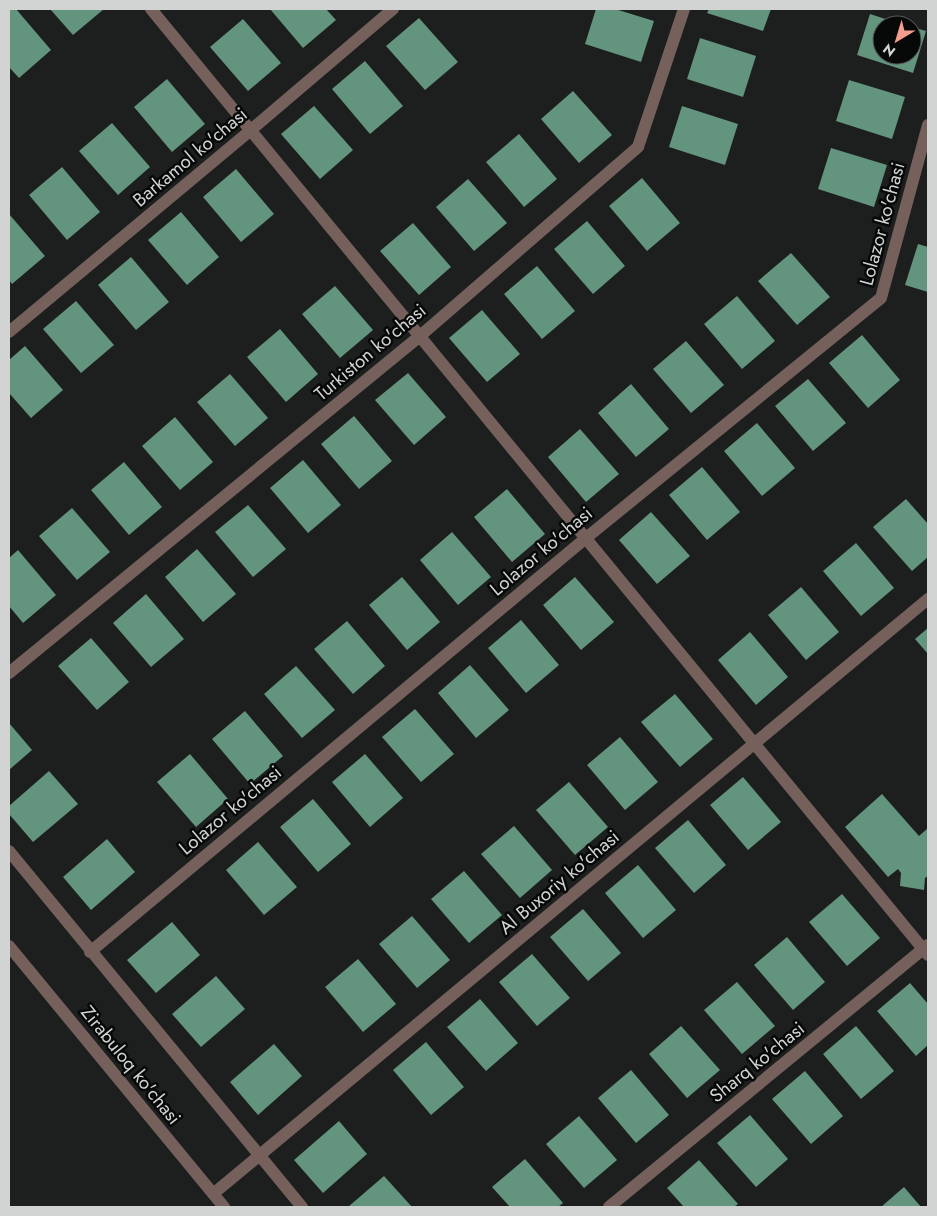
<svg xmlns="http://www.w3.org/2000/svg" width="937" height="1216" viewBox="0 0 937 1216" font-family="Jost,sans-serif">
<rect width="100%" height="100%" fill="#1c1f1d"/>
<!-- building -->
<path fill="#63947e" d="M10 9H16L51 50 19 78 9 67Z
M50 9H104L73 35Z
M270 9H326L336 20 303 48Z
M596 9H615L654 21 641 62 585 44Z
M709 9H771L763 31 707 13Z
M870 14 904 25H882V55H912V27L926 31 913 73 857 55Z
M419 18 458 62 425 90 386 46Z
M243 19 281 63 248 91 210 47Z
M700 38 756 56 743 97 687 79Z
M365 61 403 106 370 134 332 89Z
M167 79 205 124 172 152 134 107Z
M849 80 905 97 892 139 836 121Z
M573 91 612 135 579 163 541 119Z
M314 106 353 150 320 179 281 134Z
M682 106 738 124 725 165 669 147Z
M112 123 150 167 118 195 79 151Z
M519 134 557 179 524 207 486 162Z
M831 148 887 165 874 207 818 189Z
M62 167 100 212 67 240 29 195Z
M236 169 274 214 241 242 203 197Z
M642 178 680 223 647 251 609 206Z
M468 179 507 223 474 251 436 207Z
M181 212 219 257 187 285 148 240Z
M9 214 45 256 12 284 9 280Z
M587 221 625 266 593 294 554 249Z
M413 223 451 267 419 295 380 251Z
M918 244 928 247V292L905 285Z
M791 253 830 297 797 325 758 281Z
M131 257 169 302 136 330 98 285Z
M537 266 575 311 542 339 504 294Z
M335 286 373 330 340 358 302 314Z
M737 296 775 341 742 369 704 324Z
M76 301 114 345 81 373 43 329Z
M482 310 520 354 487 382 449 338Z
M280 329 318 374 286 402 247 357Z
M862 335 900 380 868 408 829 363Z
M686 341 724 385 691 413 653 369Z
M25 346 63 390 31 418 9 393V360Z
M408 373 446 417 414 445 375 400Z
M230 374 268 418 235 446 197 402Z
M808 379 846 423 813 451 775 406Z
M631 384 669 429 636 457 598 413Z
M354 416 392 461 359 489 321 444Z
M175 417 213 462 180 490 142 446Z
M757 423 795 468 762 496 724 451Z
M580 429 619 474 586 502 548 457Z
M303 460 341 505 308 533 270 488Z
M124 462 162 507 129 535 91 490Z
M702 467 740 512 707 540 669 495Z
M507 489 545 534 512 562 474 517Z
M906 499 928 524V557L912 571 873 527Z
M248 505 286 549 253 577 215 532Z
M72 508 110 552 77 580 39 536Z
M651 512 690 556 657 584 619 540Z
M452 532 491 577 458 605 420 560Z
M856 543 894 588 861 616 823 571Z
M197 549 236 594 203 622 165 577Z
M18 550 56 595 23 623 9 606V558Z
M402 577 440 622 407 650 369 605Z
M575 577 614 622 581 650 543 605Z
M801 587 839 632 806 660 768 615Z
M146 594 184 639 151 667 113 623Z
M521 620 559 665 526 693 488 648Z
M347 621 385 666 353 694 314 649Z
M928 628V654L915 639Z
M750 632 788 677 756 705 718 660Z
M91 638 129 682 97 710 58 666Z
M470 665 509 710 476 738 438 693Z
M296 666 335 710 302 738 264 694Z
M675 694 713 739 680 767 641 722Z
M415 709 454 754 421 782 382 737Z
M245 711 283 756 250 784 212 739Z
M9 723 32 750 9 770Z
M620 737 658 782 625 810 587 765Z
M190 754 228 799 196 827 157 782Z
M365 754 403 798 370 827 332 782Z
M49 771 78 804 33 842 9 814V806Z
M743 777 781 822 748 850 710 805Z
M569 782 608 827 575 855 536 810Z
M882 794 919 836 928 828V876L925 878 924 890 900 886 901 873 898 869 888 877 845 827Z
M313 799 351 844 318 872 280 827Z
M688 820 726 865 694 893 655 848Z
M514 826 552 870 520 898 481 854Z
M107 839 135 872 91 910 63 877Z
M258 842 297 887 264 915 226 870Z
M638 865 676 910 643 938 605 893Z
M464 871 502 915 469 943 431 899Z
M842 894 880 938 847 966 809 922Z
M583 909 621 953 588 981 550 937Z
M412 916 450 960 417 988 379 944Z
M172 922 200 955 156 993 127 960Z
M787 937 825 982 793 1010 754 965Z
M532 954 570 998 537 1026 499 982Z
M358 959 396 1004 363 1032 325 987Z
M216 976 245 1009 201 1047 172 1014Z
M737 982 775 1026 742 1054 704 1010Z
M910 983 928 1004V1045L916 1056 877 1011Z
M480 999 518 1043 486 1071 447 1027Z
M681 1026 720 1070 687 1098 649 1054Z
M856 1026 894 1071 861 1099 823 1054Z
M426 1042 464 1087 431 1115 393 1070Z
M274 1044 302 1076 258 1115 230 1082Z
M631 1070 669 1115 636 1143 598 1098Z
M805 1071 843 1116 811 1144 772 1099Z
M750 1115 788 1159 756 1187 717 1143Z
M579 1116 617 1160 584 1188 546 1144Z
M339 1121 367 1154 323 1193 294 1160Z
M525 1159 563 1203 558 1207H510L492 1187Z
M699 1160 738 1204 734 1207H684L667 1188Z
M384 1176 412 1207H348Z
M904 1187 921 1207H881Z"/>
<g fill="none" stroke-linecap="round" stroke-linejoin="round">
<!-- minor -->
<path stroke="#75605c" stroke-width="12" d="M151 9 928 955
M9 332 251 130 393 9
M9 673 420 336 638 147 684 9
M9 851 302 1207
M9 946 224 1207
M90 952 586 538 881 298 928 125
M213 1194 928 599
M609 1207 928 945"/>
</g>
<g text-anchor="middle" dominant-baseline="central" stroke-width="5" stroke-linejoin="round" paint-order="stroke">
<!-- street labels -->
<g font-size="19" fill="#d2d4d3" stroke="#070908">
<text transform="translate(190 157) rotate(-40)">Barkamol ko'chasi</text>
<text transform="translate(882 224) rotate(-75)">Lolazor ko'chasi</text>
<text transform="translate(370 352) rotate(-40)">Turkiston ko'chasi</text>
<text transform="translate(541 551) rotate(-40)">Lolazor ko'chasi</text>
<text transform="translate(230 810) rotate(-40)">Lolazor ko'chasi</text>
<text transform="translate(559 882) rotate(-40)">Al Buxoriy ko'chasi</text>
<text transform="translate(757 1062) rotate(-39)">Sharq ko'chasi</text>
<text transform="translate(131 1065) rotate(51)">Zirabuloq ko'chasi</text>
</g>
</g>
<!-- border -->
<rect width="937" height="1216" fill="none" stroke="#d2d4d3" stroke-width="20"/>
<!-- north arrow -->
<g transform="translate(897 40) rotate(218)"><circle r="24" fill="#070908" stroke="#585a59"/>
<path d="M0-4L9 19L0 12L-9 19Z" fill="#f59d8e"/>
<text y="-8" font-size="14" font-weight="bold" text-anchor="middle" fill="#d2d4d3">N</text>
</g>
</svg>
